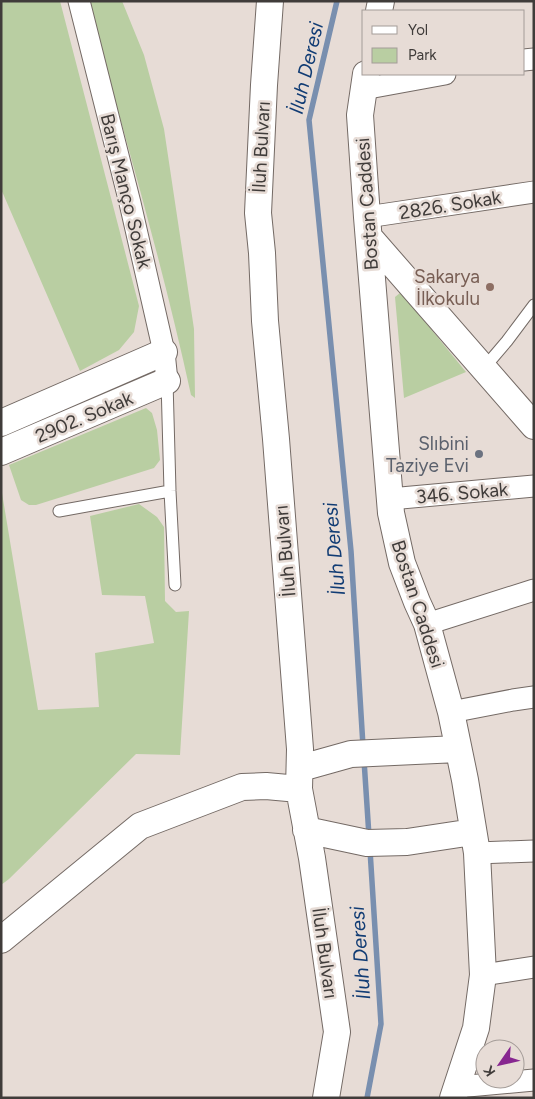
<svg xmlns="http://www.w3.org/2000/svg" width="535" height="1099" viewBox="0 0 535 1099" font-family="Figtree,sans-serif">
<rect width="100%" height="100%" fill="#e7dcd6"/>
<!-- green -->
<path fill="#b9cea2" d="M1 1H60L139 306 134 332 119 350 80 371 1 189Z
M87 1H122L144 55 164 129 194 329 195 398 191 395C162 262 124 132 87 1Z
M400 293 404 296 466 372 404 398 395 297Z
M146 408 152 413 157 430 160 460 154 468 36 505H29L21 500 9 465Z
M1 487 38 710 99 707 95 653 154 643 145 596 102 595 90 516 139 504 157 517 164 527 165 601 176 612 189 611 180 755 136 754 9 879 1 885Z"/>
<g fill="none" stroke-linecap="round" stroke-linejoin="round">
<!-- stream -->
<path stroke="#798faf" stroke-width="5.5" d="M337 1 309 120 351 551 363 746
M364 760 369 836
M367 1098 381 1024 370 850"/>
<!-- service casing -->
<g stroke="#746a65" stroke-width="13">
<path id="service" d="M484 368 507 341 534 305
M167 381 170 491 175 585
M59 511 170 491"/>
</g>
<!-- minor casing -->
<g stroke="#746a65" stroke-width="23">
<path id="minor" d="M79 1 130 203 164 352 167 381
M524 60 534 59
M363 89 445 74
M367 217 534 192
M390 499 534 486
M427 624 534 590
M451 712 513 700 534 697
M477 853 534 851
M483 975 534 967
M457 1087 534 1080"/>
</g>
<!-- tertiary casing -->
<g stroke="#746a65" stroke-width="28">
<path id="tertiary" d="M270 1 264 85 258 213 262 253 265 321 276 439 300 749 299 789 312 858 337 1032 326 1098
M379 11 381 1
M366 74 360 115 367 217 391 513 402 563 417 602 427 624 451 712 465 780 477 853 483 975 476 1028 453 1098
M369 237 534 426
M1 423 164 352
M1 452 167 381
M301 768 351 754 458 749
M306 830 367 843 407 842 473 832
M1 940 140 826 242 787 266 786 299 789"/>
</g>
<!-- service -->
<use href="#service" stroke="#fff" stroke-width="11"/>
<!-- minor -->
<use href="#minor" stroke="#fff" stroke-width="21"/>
<!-- tertiary -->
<use href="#tertiary" stroke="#fff" stroke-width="26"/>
</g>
<!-- markers -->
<circle fill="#8d6e63" stroke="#e7dcd6" stroke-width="2" cx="490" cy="287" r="5"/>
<circle fill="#6b7280" stroke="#e7dcd6" stroke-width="2" cx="479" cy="454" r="5"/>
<g text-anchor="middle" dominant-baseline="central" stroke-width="5" stroke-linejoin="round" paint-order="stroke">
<!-- street labels -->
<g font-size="19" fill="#403c3a" stroke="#e7dcd6">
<text transform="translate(261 147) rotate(-87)">İluh Bulvarı</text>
<text transform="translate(126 191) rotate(76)">Barış Manço Sokak</text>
<text transform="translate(367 204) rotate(-94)">Bostan Caddesi</text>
<text transform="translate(450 205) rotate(-9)">2826. Sokak</text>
<text transform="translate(84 417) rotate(-23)">2902. Sokak</text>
<text transform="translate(462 493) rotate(-5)">346. Sokak</text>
<text transform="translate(285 551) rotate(-95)">İluh Bulvarı</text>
<text transform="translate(418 604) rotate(72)">Bostan Caddesi</text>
<text transform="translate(325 953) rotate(82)">İluh Bulvarı</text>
</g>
<!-- education labels -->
<g font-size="19" fill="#785e54" stroke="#e7dcd6" text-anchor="end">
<text x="480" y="276">Sakarya<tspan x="480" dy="22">İlkokulu</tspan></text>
</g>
<!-- worship labels -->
<g font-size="19" fill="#5b616d" stroke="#e7dcd6" text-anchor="end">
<text x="469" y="443">Slıbini<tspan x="469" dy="22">Taziye Evi</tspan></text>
</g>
<!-- water labels -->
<g font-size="20" font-style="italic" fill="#113c74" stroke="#e7dcd6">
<text transform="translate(306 68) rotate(-77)">İluh Deresi</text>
<text transform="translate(334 549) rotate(-95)">İluh Deresi</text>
<text transform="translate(360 953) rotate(-94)">İluh Deresi</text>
</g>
</g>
<!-- border -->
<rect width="535" height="1099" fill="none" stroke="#403c3a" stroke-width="5"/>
<!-- legend -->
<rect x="362" y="10" width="162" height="65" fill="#e7dcd6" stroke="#a49c98"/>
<rect x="372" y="26" width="25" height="8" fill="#ffffff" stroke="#a49c98"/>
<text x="408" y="35" font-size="15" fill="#403c3a">Yol</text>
<rect x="372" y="48" width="25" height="15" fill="#b9cea2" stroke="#a49c98"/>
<text x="408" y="60" font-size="15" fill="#403c3a">Park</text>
<!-- north arrow -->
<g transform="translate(500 1064) rotate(236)"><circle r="24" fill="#e7dcd6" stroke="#a49c98"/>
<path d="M0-4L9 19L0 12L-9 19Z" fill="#872790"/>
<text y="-8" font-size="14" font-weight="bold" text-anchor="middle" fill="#403c3a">K</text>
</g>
</svg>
